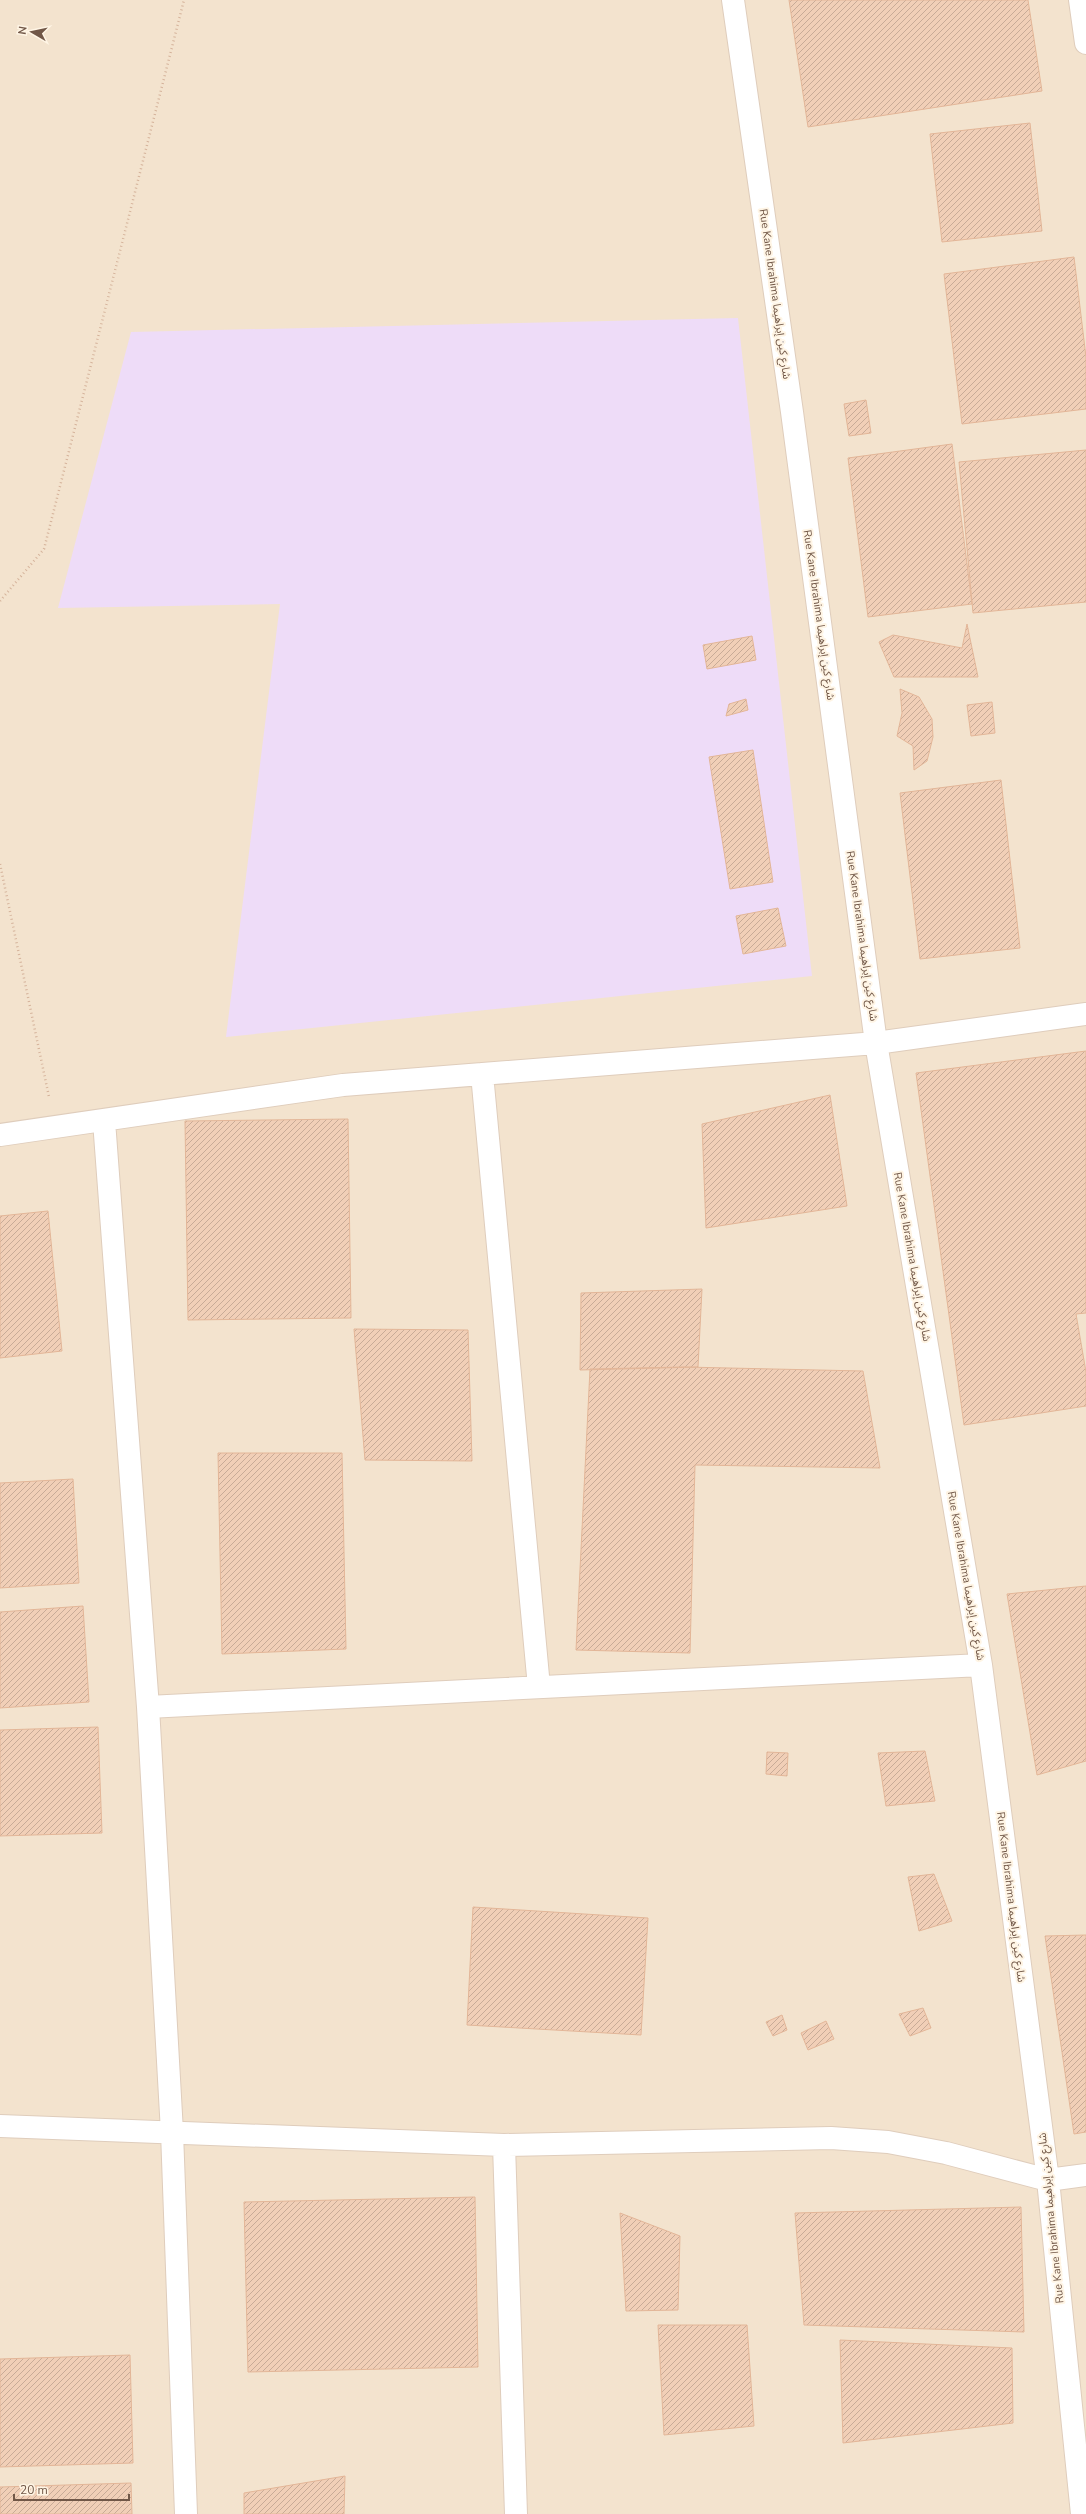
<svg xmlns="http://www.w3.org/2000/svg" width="1086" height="2514" viewBox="0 0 1086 2514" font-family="'Nunito Sans','Noto Sans Arabic',sans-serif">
<defs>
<pattern id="building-hatch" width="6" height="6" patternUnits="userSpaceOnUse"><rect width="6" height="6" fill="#f1cfb7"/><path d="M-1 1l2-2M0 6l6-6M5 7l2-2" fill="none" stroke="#c8ab97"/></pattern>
</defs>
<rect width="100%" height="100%" fill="#fcf1df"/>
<!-- residential -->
<path fill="#f3e3ce" d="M0 0H1086V2514H0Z"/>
<!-- education -->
<path fill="#eedcf8" d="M738 318 812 976 226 1037 280 604 58 608 131 332Z"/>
<!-- building -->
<path fill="url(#building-hatch)" stroke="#e3b698" d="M789 0H1028L1042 91 808 127Z
M1030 123 1042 231 942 242 930 134Z
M1074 257 1086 357V409L962 424 944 274Z
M866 400 871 433 849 436 844 404Z
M952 444 972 604 868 617 848 458Z
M1086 450V602L973 613 959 462Z
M967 624 978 677H894L879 642 893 635 962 648Z
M752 636 756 660 707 669 703 645Z
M900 689 919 697 932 719 933 737 927 761 914 770 913 746 897 736 902 713Z
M746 699 748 710 726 716 729 704Z
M992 702 995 733 971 736 967 705Z
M753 750 773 882 730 889 709 757Z
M1001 780 1020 948 920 959 900 793Z
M778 908 786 946 743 954 736 916Z
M1086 1051V1313L1076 1314 1086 1372V1406L964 1425 916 1073Z
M830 1095 847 1206 706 1228 702 1124Z
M348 1119 351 1318 188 1320 185 1121Z
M48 1211 62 1351 0 1358V1216Z
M702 1289 698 1367 580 1370 581 1293Z
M354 1329 468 1330 472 1461 365 1460Z
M684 1367 863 1371 880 1468 695 1465 690 1653 576 1650 590 1369Z
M218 1453H342L346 1649 222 1654Z
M73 1479 79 1583 0 1588V1483Z
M1086 1586V1761L1037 1775 1007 1594Z
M83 1606 89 1702 0 1708V1612Z
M98 1727 102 1833 0 1836V1730Z
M925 1751 935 1801 886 1806 878 1753Z
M767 1752 788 1753 787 1776 766 1774Z
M934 1874 952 1921 919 1931 908 1877Z
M473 1907 648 1918 641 2035 467 2025Z
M1086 1935V2132L1074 2134 1045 1936Z
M923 2008 931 2028 910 2036 899 2014Z
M782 2015 787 2030 773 2036 766 2022Z
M826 2021 834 2039 808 2050 801 2033Z
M475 2197 478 2367 248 2372 244 2202Z
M1021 2207 1024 2332 804 2325 795 2213Z
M620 2213 680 2236 678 2310 626 2311Z
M658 2325H747L754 2426 664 2435Z
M840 2340 1012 2348 1013 2423 843 2443Z
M130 2355 133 2463 0 2467V2359Z
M345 2476 344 2514H244V2493Z
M131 2483 132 2514H0V2487Z"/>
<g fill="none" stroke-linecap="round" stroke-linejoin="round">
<!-- street casing -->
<g stroke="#dfcdbc" stroke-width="24">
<path id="street" d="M733 0 792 412 876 1043 981 1665 1048 2180 1082 2514
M1080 0 1086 43
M482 1074 539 1687
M104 1121 148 1707 172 2132 186 2514
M0 1135 343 1085 876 1043 1086 1014
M148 1707 981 1665
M0 2126 504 2145 831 2138 888 2142 946 2153 1048 2180 1086 2175
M504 2145 516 2514"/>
</g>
<!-- path -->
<path stroke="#d5b39b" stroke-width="2.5" stroke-dasharray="1 3" stroke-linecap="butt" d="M0 601 44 549 184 0
M0 864 49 1097"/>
<!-- street -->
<use href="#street" stroke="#fff" stroke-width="22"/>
</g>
<g text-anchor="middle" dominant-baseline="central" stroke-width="4" stroke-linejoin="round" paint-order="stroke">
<!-- street labels -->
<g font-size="11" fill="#715747" stroke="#fff5e5">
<text transform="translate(775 294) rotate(82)">Rue Kane Ibrahima شارع كين إبراهيما</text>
<text transform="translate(819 615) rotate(82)">Rue Kane Ibrahima شارع كين إبراهيما</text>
<text transform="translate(862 936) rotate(82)">Rue Kane Ibrahima شارع كين إبراهيما</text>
<text transform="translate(912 1257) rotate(80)">Rue Kane Ibrahima شارع كين إبراهيما</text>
<text transform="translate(966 1576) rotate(80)">Rue Kane Ibrahima شارع كين إبراهيما</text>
<text transform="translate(1011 1897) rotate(83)">Rue Kane Ibrahima شارع كين إبراهيما</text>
<text transform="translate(1051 2218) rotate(-96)">Rue Kane Ibrahima شارع كين إبراهيما</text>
</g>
</g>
<!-- north arrow -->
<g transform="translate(32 32) rotate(279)" stroke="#fff5e5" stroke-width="3" paint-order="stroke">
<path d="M0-3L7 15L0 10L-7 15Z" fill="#715747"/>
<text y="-6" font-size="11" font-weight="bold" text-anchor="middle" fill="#715747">N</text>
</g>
<!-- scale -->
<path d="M14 2494v6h115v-6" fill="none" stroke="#715747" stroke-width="2"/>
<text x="20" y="2494" font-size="12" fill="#715747" stroke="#fff5e5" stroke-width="3" paint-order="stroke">20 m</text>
</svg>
